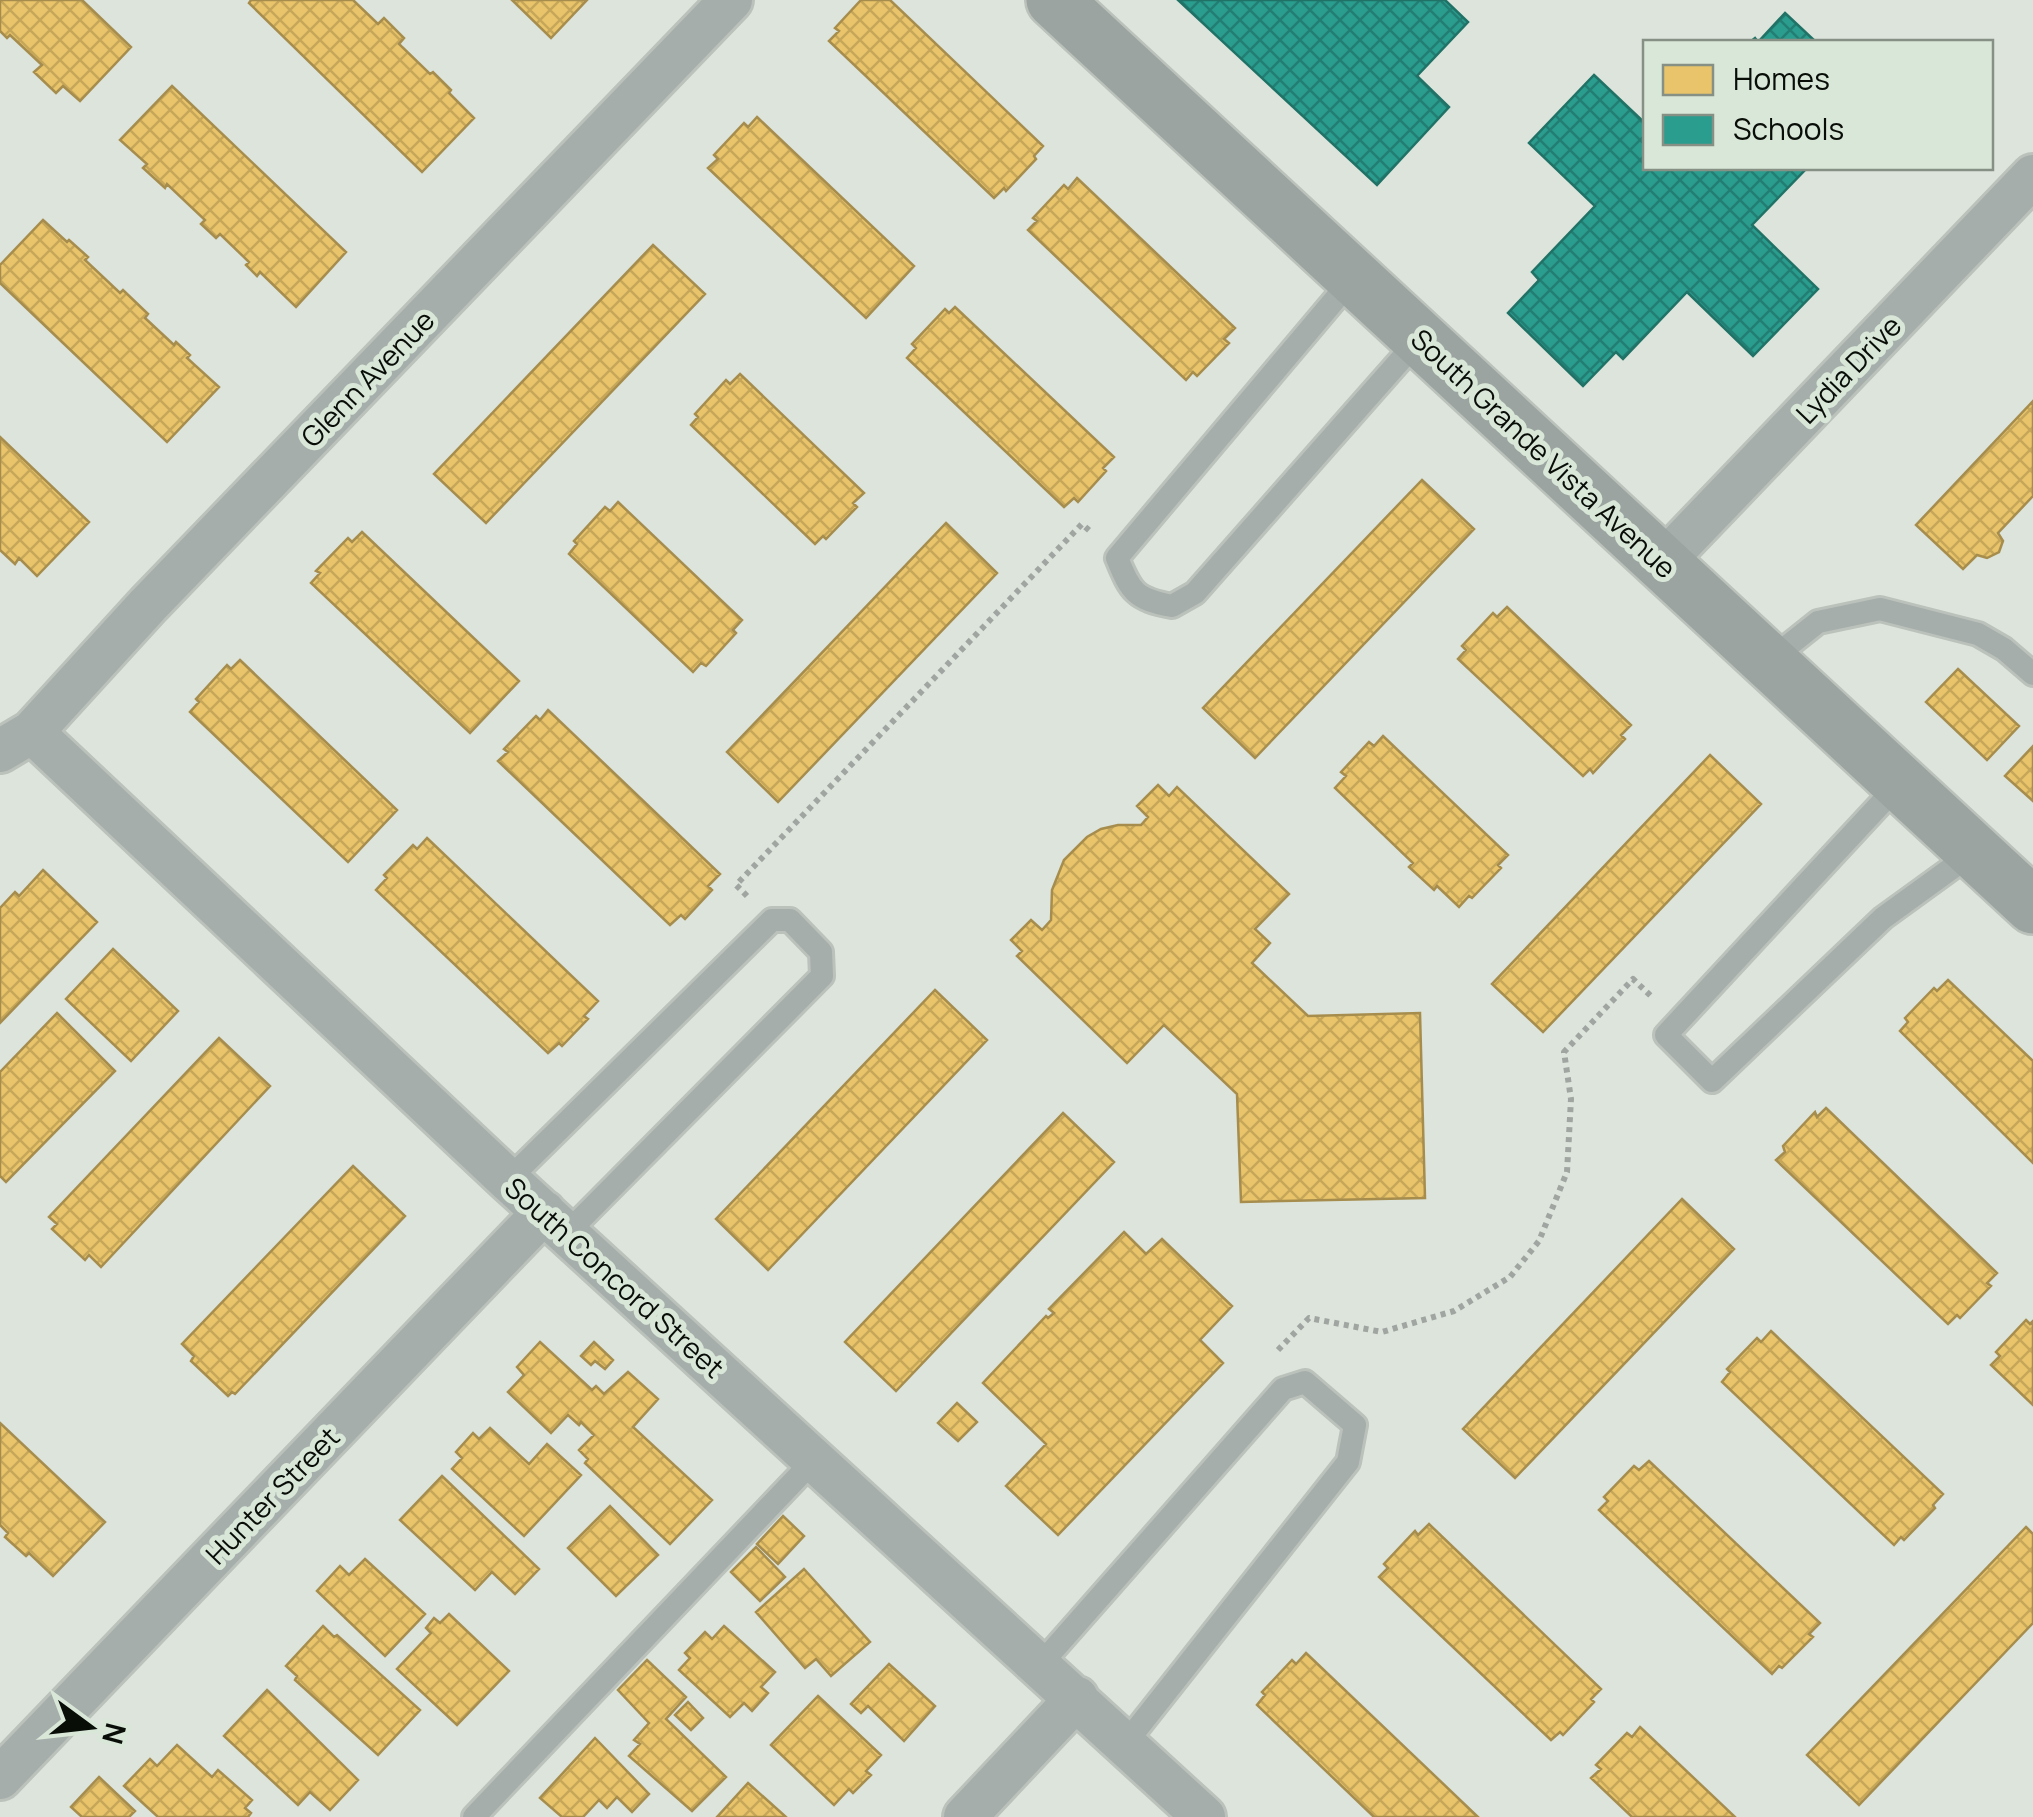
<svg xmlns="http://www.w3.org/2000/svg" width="2033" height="1817" viewBox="0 0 2033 1817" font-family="Manrope,sans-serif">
<defs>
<pattern id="homes-cross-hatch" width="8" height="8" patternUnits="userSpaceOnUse" patternTransform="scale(2.5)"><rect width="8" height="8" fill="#e9c46a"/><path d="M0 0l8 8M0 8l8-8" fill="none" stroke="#c6a75a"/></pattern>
<pattern id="schools-cross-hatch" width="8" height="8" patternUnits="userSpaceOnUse" patternTransform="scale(2.5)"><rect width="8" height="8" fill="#2a9d8f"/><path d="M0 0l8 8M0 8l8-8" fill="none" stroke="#227e73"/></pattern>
</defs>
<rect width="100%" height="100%" fill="#dce4dc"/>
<!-- homes -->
<path fill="url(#homes-cross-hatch)" stroke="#a68d4d" stroke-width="2.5" d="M0 0H82L131 47 80 101 63 86 56 93 34 72 42 65 10 35 7 38 0 31Z
M251 0H353L378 24 384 18 404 38 399 44 430 74 433 72 451 90 449 93 474 118 422 172 249 3Z
M512 0H587L551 38Z
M861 0H890L1043 146 1034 156 1036 159 1006 191 1004 188 994 198 829 41 839 31 835 28Z
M172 86 346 252 296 307 260 272 257 276 246 265 249 262 220 234 216 238 201 224 205 220 167 184 165 188 143 168 147 164 120 140Z
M757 117 914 266 866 318 708 168 718 159 714 155 744 123 748 127Z
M1077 178 1235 328 1224 339 1229 343 1197 376 1193 372 1186 380 1028 230 1037 221 1033 218 1064 185 1068 189Z
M43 220 67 242 69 240 88 257 85 260 120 293 123 290 148 314 145 318 174 345 176 342 190 355 187 358 219 387 167 442 0 283V265Z
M653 245 705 294 486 523 434 474Z
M955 307 1114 457 1103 468 1106 471 1078 502 1074 498 1064 507 907 358 916 348 912 344 945 309 949 313Z
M740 374 864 493 853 503 857 507 826 539 823 536 815 544 691 425 698 417 695 414 726 380 730 384Z
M2033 401V496L1998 533 2003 541 1999 552 1987 558 1977 555 1963 569 1916 525Z
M0 437 89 522 37 576 19 558 15 564 0 550Z
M1422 480 1474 529 1255 758 1203 708Z
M618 502 742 620 733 630 736 633 706 666 701 663 693 672 569 554 577 544 574 541 605 507 610 511Z
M946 523 997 573 778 802 727 752Z
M362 532 519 681 470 733 311 583 320 573 316 571 348 538 352 542Z
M1507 607 1631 725 1621 735 1625 739 1593 773 1590 769 1583 776 1458 659 1466 650 1462 646 1493 613 1497 617Z
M240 660 397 810 348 862 190 712 199 702 196 699 227 665 231 669Z
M1958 669 2019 726 1987 760 1926 702Z
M548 710 720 874 708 886 712 890 685 919 681 915 670 925 498 761 508 752 504 749 536 716 540 720Z
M1383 736 1508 855 1498 865 1501 868 1472 898 1469 896 1459 907 1437 886 1434 890 1409 867 1413 863 1335 788 1346 776 1341 772 1369 742 1374 746Z
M2033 746V801L2005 776Z
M1710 755 1761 804 1543 1032 1492 984Z
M1158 785 1169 796 1177 787 1289 894 1255 929 1270 943 1252 963 1308 1016 1420 1013 1425 1198 1241 1202 1237 1094 1164 1025 1127 1063 1017 956 1022 951 1011 940 1031 920 1042 930 1051 920 1052 890 1064 860 1087 837 1101 829 1118 825H1141L1148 817 1137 806Z
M427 838 598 1001 584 1016 588 1019 562 1046 559 1043 548 1053 376 890 387 878 384 875 413 845 417 849Z
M43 870 97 922 0 1023V908L15 892 19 896Z
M113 949 178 1011 131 1061 66 999Z
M1948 980 2033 1061V1163L1900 1031 1908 1022 1905 1018 1934 988 1937 991Z
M935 990 987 1040 768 1270 716 1219Z
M57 1013 115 1071 6 1182 0 1176V1072Z
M219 1038 270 1086 101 1267 89 1255 85 1260 52 1229 57 1224 49 1217Z
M1826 1108 1997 1273 1987 1283 1991 1286 1960 1318 1957 1315 1948 1324 1776 1160 1785 1152 1783 1146 1815 1112 1817 1117Z
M1063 1113 1114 1162 896 1391 845 1342Z
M353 1166 405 1216 235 1394 232 1392 228 1396 191 1361 194 1356 182 1344Z
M1682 1199 1734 1249 1515 1478 1463 1429Z
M1124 1232 1146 1254 1162 1239 1232 1306 1200 1340 1223 1363 1058 1535 1006 1486 1046 1444 983 1383 1046 1316 1048 1318 1054 1313 1049 1309Z
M2026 1320 2030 1324 2033 1321V1405L1991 1365 2000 1356 1996 1352Z
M1771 1331 1943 1494 1933 1505 1935 1508 1904 1540 1901 1537 1894 1545 1722 1382 1730 1372 1727 1369 1757 1338 1761 1342Z
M540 1342 592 1390 596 1386 604 1394 628 1372 658 1399 633 1427 712 1500 670 1544 585 1463 588 1459 579 1450 594 1435 581 1422 579 1425 568 1415 551 1433 508 1392 524 1375 517 1367Z
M594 1342 613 1360 605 1369 595 1361 591 1365 581 1356Z
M957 1403 977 1422 958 1441 938 1423Z
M0 1423 105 1522 53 1576 29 1553 26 1556 5 1537 8 1533 0 1525Z
M490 1428 529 1464 547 1444 581 1475 524 1536 452 1469 462 1458 456 1452 473 1433 479 1439Z
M1649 1461 1820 1623 1809 1634 1813 1637 1782 1668 1779 1666 1772 1674 1599 1510 1608 1501 1604 1497 1634 1466 1639 1470Z
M442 1476 539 1569 515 1594 492 1572 475 1590 400 1520Z
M610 1506 658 1555 616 1596 568 1548Z
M783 1516 804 1536 778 1564 757 1544Z
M1429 1524 1601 1689 1591 1699 1594 1702 1563 1735 1560 1732 1551 1740 1379 1577 1388 1568 1384 1564 1415 1531 1418 1535Z
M2026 1527 2033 1534V1623L1859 1805 1807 1755Z
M756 1547 785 1577 760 1601 731 1572Z
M365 1559 425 1614 385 1656 317 1591 340 1566 349 1575Z
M804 1569 870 1642 831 1676 816 1659 805 1668 756 1612Z
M449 1614 509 1671 457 1725 397 1669 431 1633 426 1628 434 1618 440 1623Z
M323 1626 334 1637 337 1635 420 1710 378 1755 295 1680 297 1676 286 1666Z
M724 1626 775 1672 761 1687 768 1693 752 1711 744 1703 730 1717 679 1670 690 1658 685 1653 705 1632 712 1639Z
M1306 1653 1478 1817H1374L1257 1705 1265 1695 1262 1692 1292 1660 1296 1664Z
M647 1660 686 1697 666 1719 726 1777 692 1811 629 1756 640 1744 634 1740 649 1723 618 1690Z
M889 1664 935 1706 904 1741 868 1706 861 1713 851 1704Z
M267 1690 358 1780 330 1810 310 1792 298 1805 224 1736Z
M818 1696 881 1755 866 1771 871 1775 853 1793 849 1789 834 1805 771 1745Z
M688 1702 703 1718 691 1730 675 1715Z
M1640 1727 1735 1817H1632L1591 1778 1601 1769 1596 1765 1627 1733 1632 1737Z
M595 1738 649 1794 632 1812 617 1797 607 1808 599 1800 583 1817H562L540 1798Z
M177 1745 212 1777 218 1770 252 1800 245 1808 251 1813 248 1817H158L124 1786 150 1759 157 1766Z
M99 1777 135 1811 129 1817H82L71 1807Z
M748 1783 786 1817H717Z"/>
<!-- schools -->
<path fill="url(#schools-cross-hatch)" stroke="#207266" stroke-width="2.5" d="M1178 0H1445L1468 22 1417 76 1449 107 1377 185Z
M1785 13 1816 42H1750L1755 38 1758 42Z
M1594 75 1646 124V168H1807L1752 225 1818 289 1753 356 1687 292 1623 359 1616 352 1583 386 1508 313 1539 280 1532 272 1595 206 1529 143Z"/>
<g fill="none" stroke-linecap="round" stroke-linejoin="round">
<!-- lane casing -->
<g stroke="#bbc1bb" stroke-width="28">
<path id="lane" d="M1354 277 1117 558C1131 592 1135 599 1172 606L1195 593 1420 338
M1769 661 1818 622 1880 609 1978 634 2004 649 2033 674
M1900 783 1666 1035 1712 1081 1883 918 1974 852
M508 1180 772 920H790L821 952 822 976 566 1234
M1040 1665 1283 1389 1305 1382 1355 1425 1348 1462 1125 1744
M474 1817 815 1459"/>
</g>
<!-- street casing -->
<g stroke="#bbc1bb" stroke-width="48">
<path id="street" d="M1662 563 2033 176
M32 732 508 1180 1204 1817
M0 751 32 732 148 605 731 0
M0 1778 544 1212
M965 1817 1077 1698"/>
</g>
<!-- secondary casing -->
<g stroke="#bbc1bb" stroke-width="60">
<path id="secondary" d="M1054 0 2033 906"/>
</g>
<!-- path -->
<path stroke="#a0a5a1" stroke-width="6" stroke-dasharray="5 5" stroke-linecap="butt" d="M747 896 736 885 1082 524 1091 532
M1278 1350 1309 1318 1382 1332 1454 1311 1510 1277 1539 1241 1567 1172 1571 1099 1564 1052 1633 979 1652 997"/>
<!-- lane -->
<use href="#lane" stroke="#a6aeab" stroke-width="22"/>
<!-- street -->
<use href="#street" stroke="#a6aeab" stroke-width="42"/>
<!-- secondary -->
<use href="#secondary" stroke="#9ba4a0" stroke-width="55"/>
</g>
<g text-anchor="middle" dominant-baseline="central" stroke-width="10" stroke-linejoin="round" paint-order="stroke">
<!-- street labels -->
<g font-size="28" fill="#090d08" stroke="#d9e7d8">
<text transform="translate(1848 369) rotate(-46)">Lydia Drive</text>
<text transform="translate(367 378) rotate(-46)">Glenn Avenue</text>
<text transform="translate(1544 453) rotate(43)">South Grande Vista Avenue</text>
<text transform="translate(615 1277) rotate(42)">South Concord Street</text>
<text transform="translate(272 1495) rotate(-46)">Hunter Street</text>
</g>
</g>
<!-- legend -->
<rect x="1643" y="40" width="350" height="130" fill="#d9e7d8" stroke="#869085" stroke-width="2.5"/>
<rect x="1663" y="65" width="50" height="30" fill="#e9c46a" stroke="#869085" stroke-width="2.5"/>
<text x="1733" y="90" font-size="30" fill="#090d08">Homes</text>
<rect x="1663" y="115" width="50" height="30" fill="#2a9d8f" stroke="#869085" stroke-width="2.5"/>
<text x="1733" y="140" font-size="30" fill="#090d08">Schools</text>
<!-- north arrow -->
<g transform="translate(90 1727) rotate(105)" stroke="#d9e7d8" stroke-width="8" paint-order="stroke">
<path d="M0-8L18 38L0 25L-18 38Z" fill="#090d08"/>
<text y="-15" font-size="28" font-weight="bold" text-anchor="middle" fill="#090d08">N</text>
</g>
</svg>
